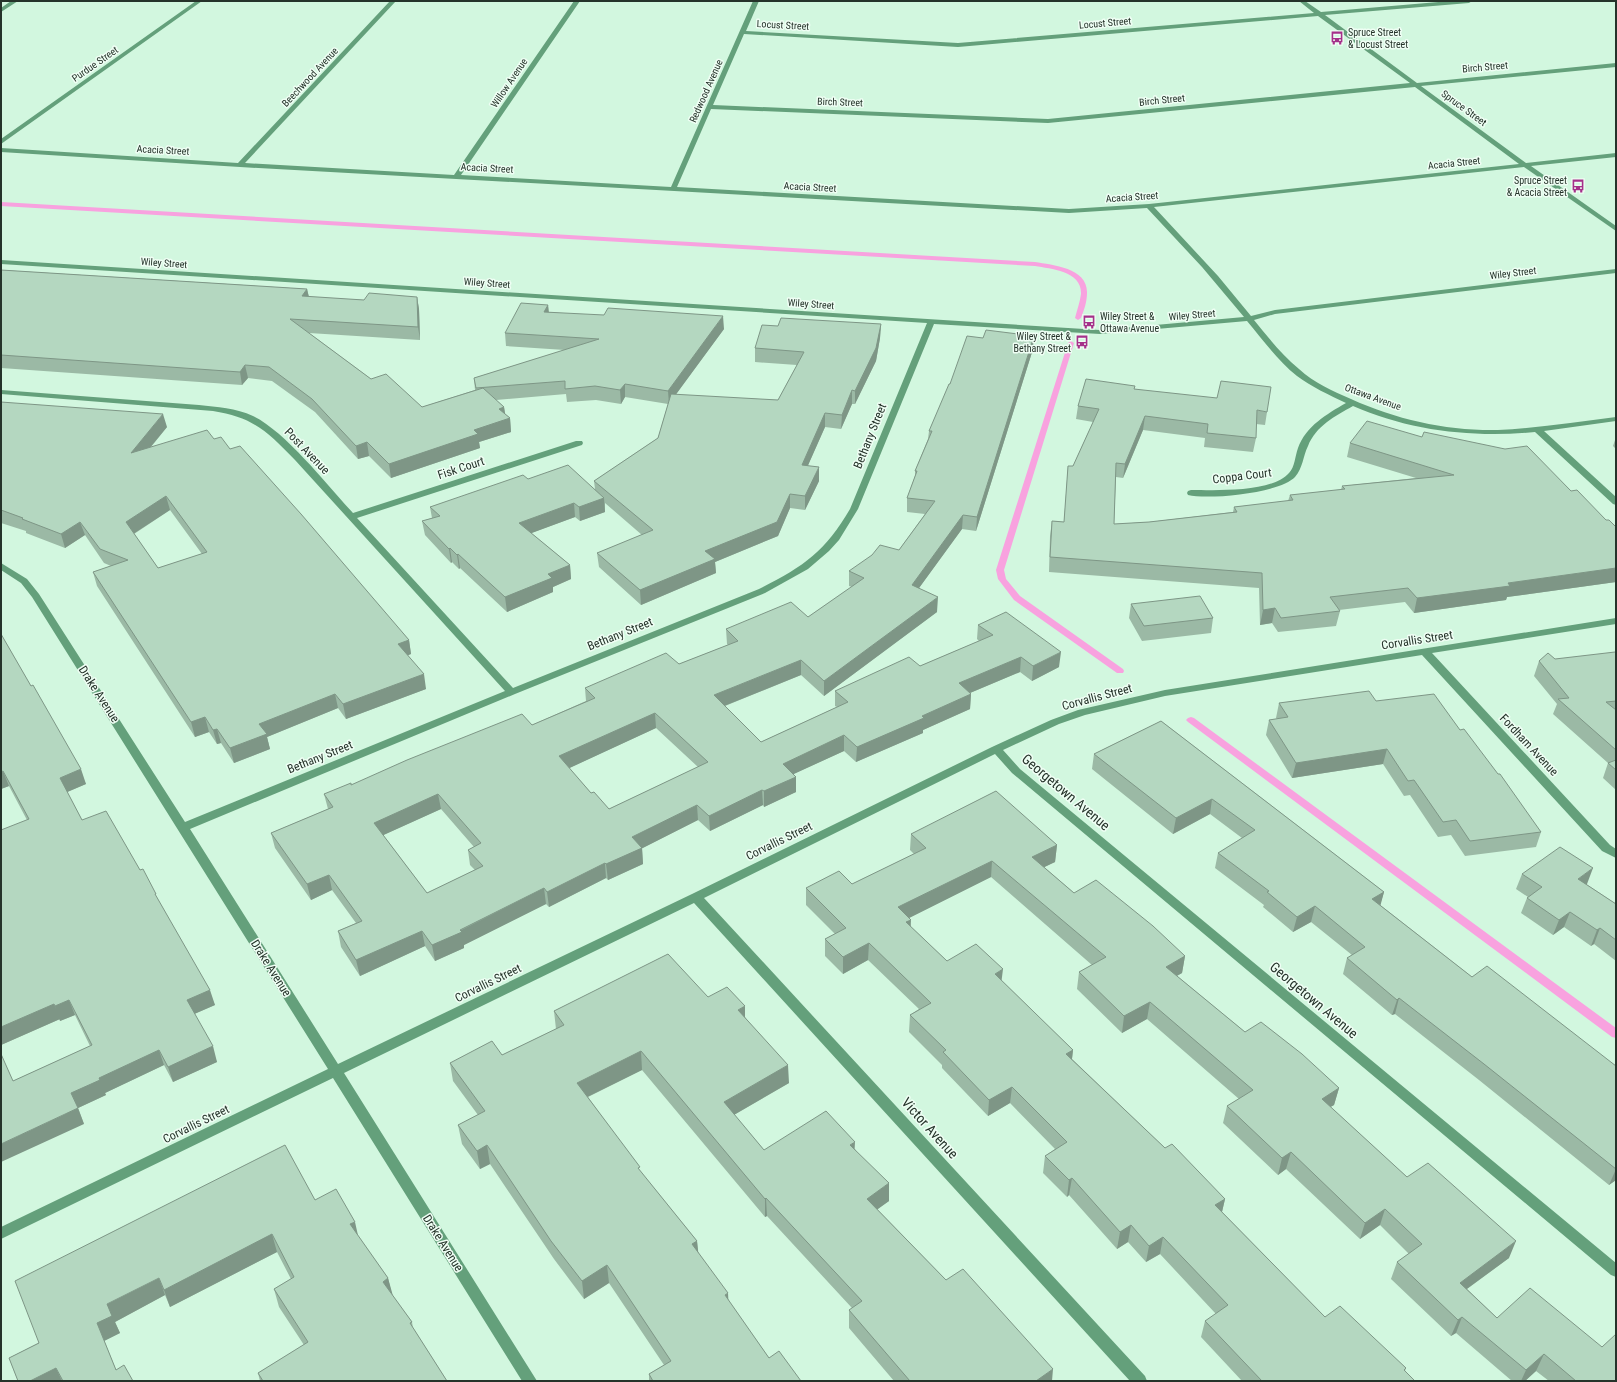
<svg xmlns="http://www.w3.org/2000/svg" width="1617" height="1382" viewBox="0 0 1617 1382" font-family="'Roboto Condensed',sans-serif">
<rect width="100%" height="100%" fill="#d2f7df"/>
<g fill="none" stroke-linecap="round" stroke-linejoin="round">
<!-- stream -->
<path fill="#f8a2df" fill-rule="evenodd" d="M1 202 1035 262C1053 265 1088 268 1087 293 1087 302 1084 310 1081 318L1078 320 1075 318C1077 310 1080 302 1081 294 1082 271 1051 269 1035 266L1 206Z
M1071 341 1074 343 1004 570 1006 579 1020 596 1123 669 1124 671 1123 673H1117L1014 600 998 579 996 570 1068 343Z
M1191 717 1194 718 1616 1028V1038L1612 1037 1188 722 1186 720 1188 718Z"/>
<!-- minor -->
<path fill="#64a07b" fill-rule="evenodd" d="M11 1H18L1 12V8Z
M196 1H202L1 144V139Z
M390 1H396L245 163 454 175 574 1H580L461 175 671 187 753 1H759L746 31 958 43 1314 13 1299 1H1305L1321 12 1450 1H1472L1469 3 1325 15 1417 83 1616 63V67L1421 86 1526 163 1616 153V157L1531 166 1616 226V231L1524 167 1154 207 1218 276 1251 316 1275 310 1616 269V273L1275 314 1254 320C1268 337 1282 355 1299 369 1314 383 1333 391 1351 399 1397 420 1448 431 1498 430 1538 428 1577 422 1616 417V421L1544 431 1616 497V505L1613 504 1535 432C1473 438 1410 431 1353 406 1335 416 1316 426 1308 446 1303 456 1303 468 1295 477 1280 493 1209 500 1188 495L1187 493 1188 491 1191 490C1216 490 1271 493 1289 473 1295 467 1295 456 1298 448 1306 426 1327 414 1346 403 1329 395 1312 387 1297 376 1278 361 1263 340 1247 321L1100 334 934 324 858 509 839 540 829 551 808 569 765 593 515 694 190 829 338 1064 692 894 992 747 1051 720 1078 710 1165 690 1616 618V624L1432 653 1610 845 1616 849V858L1602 851 1422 655 1165 696 1085 715 1059 724 1003 750 1020 769 1616 1263V1277L1611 1275 1012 773 995 754 704 898 1145 1376 1147 1381H1130L694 903 344 1073 537 1381H522L333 1078 1 1239V1227L328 1069 32 597 21 583 1 570V563L27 579 39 594 185 822 505 691 295 460C268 432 253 417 213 411L1 394V390L199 405C217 407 236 408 253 416 286 432 327 485 353 513L576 441H582L583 443 582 445 357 518 513 688 759 589C803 567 825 552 850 509L927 323 1 264V260L1100 330 1244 317 1202 267 1147 208 1069 213 240 167 1 152V148L238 163ZM1318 16 1410 83 1048 119 713 105 744 34 958 47ZM1415 87 1519 164 1149 204 1069 209 677 187 711 109 1048 123Z"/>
</g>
<!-- wall -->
<path fill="#9bb9a5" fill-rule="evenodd" d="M1 270 307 289 309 297 364 300 417 297 419 309 420 340 309 333 371 379 422 407 475 390 474 378 565 350 506 346 505 333 548 305 549 312 724 329 675 395 778 400 797 365 755 362V348L778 326 881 324 880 338 876 361 855 404H852L841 429 825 427 808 465 819 481 805 510 790 508 778 536 715 562 716 573 641 605 599 567 597 553 642 535 605 503V512L580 521 575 517 531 533 570 565 571 579 553 587V592L507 612 460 568 459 569 452 562 451 563 425 535 422 521 432 518 430 507 528 479 595 489 594 481 658 438 668 404 625 397 621 404 596 400 567 402 566 394 496 400 504 407 505 414 510 418 511 432 479 442 480 448 391 478 369 456 358 459 315 412 272 381 248 378 242 385 1 368Z
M1034 336 1033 349 976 531 962 529 919 588 937 612 824 696 801 675 725 706 761 742 837 707 835 706V691L920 666 979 641 977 639 978 625 1059 667 1032 681 1020 672 970 693 971 694 970 709 923 730V733L856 762 844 751 793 774 796 777V792L764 807 763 805 710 831 698 820 642 848 643 864 608 880 606 878 549 907 546 904 464 945V948L435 961 425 946 360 976 341 947 338 931 356 923 332 890 311 900 275 848 271 833 328 809 324 794 532 725 586 701 585 688 679 664 728 645 727 644 726 629 808 617 852 587 849 586V571L899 550 925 514 907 512V498L915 476V471L928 439 929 431 950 384 983 338ZM656 728 698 767 609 809 591 793 569 768ZM441 809 474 847 468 850 470 865 475 870 427 893 383 835Z
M1135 386 1134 389 1267 412 1265 425 1256 424V438L1253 452 1204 447 1205 438 1143 430 1123 478 1116 477 1114 524 1149 522 1233 512 1234 507 1288 501 1290 495 1341 490 1342 486 1416 478 1347 457 1350 443 1571 491 1606 520 1616 527V582L1507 597 1506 600 1414 613 1405 602 1339 610 1340 611 1336 626 1278 632 1272 623 1260 625 1259 588 1049 572 1050 536 1052 521 1064 522 1068 466H1073L1093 422 1076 419 1078 406Z
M1 402 167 427 151 447 214 439 230 449 409 640 411 654 408 655 426 689 346 719 338 708 267 737 270 749 234 763 221 743 217 744 209 732 195 737 97 586 93 572 111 566 104 563 85 535 65 548 26 533V531L1 523ZM170 510 202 554 158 568 134 534Z
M1616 437V449L1613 446Z
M1131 604 1213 618 1211 633 1142 641 1129 618Z
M1 634 86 784 67 792 82 820 140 870 158 900 215 1005 194 1014 217 1062 173 1082 164 1065 105 1093 106 1095 78 1108 84 1124 13 1081 90 1046 75 1015 60 1021V1019L1 1045 27 820 9 786 1 789Z
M1616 653V790L1603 778 1608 763 1553 714 1557 704 1534 676 1539 661Z
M1376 701 1460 730 1541 832 1536 847 1465 856 1451 835 1438 837 1410 795 1404 796 1383 764 1292 778 1266 735 1269 720 1277 719 1276 718 1279 703Z
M1161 721 1384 892 1380 905 1472 977 1616 1066V1180L1609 1185 1479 1080 1395 1014 1392 1015 1343 974 1347 958 1352 955 1311 922 1293 932 1263 907 1264 905 1215 868 1218 853 1242 838 1210 814 1173 834 1092 769 1094 754Z
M911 834 1057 845 1055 862 1044 867 1074 893 1185 956 1182 973 1177 976 1245 1032 1339 1088 1334 1105 1330 1107 1407 1177 1509 1258 1467 1289 1497 1318 1616 1381H1549L1536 1371 1525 1381H1512L1456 1333 1451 1336 1391 1279 1397 1262 1409 1254 1380 1225 1360 1239 1286 1169 1278 1175 1223 1123 1227 1106 1239 1099 1147 1019 1122 1033 1077 989 1079 972 1092 965 991 877 909 918 911 927 947 961 1002 981 1073 1050 1072 1059 1165 1148 1225 1199 1222 1212 1325 1317 1406 1368 1405 1371 1415 1381H1242L1201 1337 1205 1321 1216 1314 1160 1254 1146 1262 1128 1242 1117 1249 1069 1195 1067 1197 1043 1173 1045 1156 1055 1149 1010 1103 988 1116 942 1068V1065L909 1032 910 1015 919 1009 868 960 843 974 825 956V939L835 934 806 905V888L852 884 914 854 910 850Z
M1522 874 1587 884H1586L1616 904V961L1594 944 1591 946 1564 927 1553 935 1521 913 1527 898 1528 897 1516 889Z
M708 997 745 1017 789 1083 734 1115 764 1150 855 1149 889 1201 877 1209 946 1280 1052 1381H894L849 1328V1310L852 1308 767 1216 765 1217 642 1070 588 1097 640 1171 697 1241 698 1252 728 1300 769 1358 801 1381H649V1374L664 1365 609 1283 584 1299 554 1259 490 1164 480 1169 462 1144 458 1125 478 1115 453 1081 450 1063 502 1055 556 1029 554 1011Z
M315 1200 358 1236 388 1278 392 1295 412 1322 413 1328 447 1381H260L258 1373 304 1345 279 1307 274 1289 291 1279 277 1252 170 1307 165 1295 115 1322 120 1333 104 1341 116 1370 133 1381H18L9 1358Z"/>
<!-- shaded-wall -->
<path fill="#7e9686" d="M307 289 310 302 302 296Z
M417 297 419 309 420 340 418 327Z
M548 305 549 317 544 312Z
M723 316 724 329 669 404 668 391Z
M881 324 880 338 876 361 855 404V391Z
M1034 336 1033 349 976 531 977 517Z
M245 365 248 378 242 385 240 372Z
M625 384V397L621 404 620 390Z
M852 390V404L841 429 842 415Z
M504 407 506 419 510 418 511 432 479 442 480 448 391 478 389 464 474 430 499 409Z
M825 413V427L802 479V465Z
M163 414 167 427 134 467 131 453Z
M1145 416 1143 430 1123 478 1125 464Z
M367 442 369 456 358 459 356 446Z
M819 467V481L805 510V496Z
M790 494V508L778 536 715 562 716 573 641 605 640 590 705 551Z
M166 496 170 510 130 536 126 522Z
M604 498 605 512 580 521 579 507Z
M574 503 575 517 521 537 519 523Z
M963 515 962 529 911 599 912 585Z
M80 522 85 535 65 548 61 534Z
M450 548 452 562 451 563 449 549Z
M458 554 460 568 459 569 457 555Z
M570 565 571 579 553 587V592L507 612 505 597 548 574Z
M1616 568V582L1507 597 1506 600 1414 613 1417 598 1508 583Z
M938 597 937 612 824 696V681Z
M1275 608 1272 623 1260 625 1263 610Z
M409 640 411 654 401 658 398 644Z
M1061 652 1059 667 1032 681 1033 666Z
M1021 657 1020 672 958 698 959 683Z
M801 660V675L714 710V695Z
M424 674 426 689 346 719 343 704Z
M335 694 338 708 267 737 270 749 234 763 230 748 259 724Z
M971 694 970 709 923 730V733L856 762 857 747 922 716Z
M655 713 656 728 561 772 559 756Z
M205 717 209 732 195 737 191 722Z
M217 729 221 743 217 744 213 730Z
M844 735V751L783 779V764Z
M1387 749 1383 764 1292 778 1296 763Z
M81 769 86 784 65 793 60 778Z
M3 771 9 786 1 789V772Z
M796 777V792L764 807V791Z
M762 790 763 805 710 831 709 816Z
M438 794 441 809 377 838 374 823Z
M1212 799 1210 814 1173 834 1176 818Z
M697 805 698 820 637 851 642 848 643 864 608 880 606 864 632 837Z
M1057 845 1055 862 1030 874 1032 857Z
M992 861 991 877 897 924 898 907Z
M605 863 606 878 549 907 547 892Z
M1593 868 1587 884 1572 894 1578 879Z
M329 875 332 890 311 900 307 884Z
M544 888 546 904 464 945V948L435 961 432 945Z
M1384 892 1380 907 1372 899Z
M1315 906 1311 922 1293 932 1297 917Z
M1570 912 1564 927 1553 935 1559 920Z
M911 920 910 936 906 922Z
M1600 928 1594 944 1591 946 1597 930Z
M422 931 425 946 360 976 356 960Z
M869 943 868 960 843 974V957Z
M1185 956 1182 973 1163 983 1166 967Z
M1003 969 1001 985 995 974Z
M210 990 215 1005 192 1015 187 1000Z
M1399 998 1395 1014 1392 1015 1397 1000Z
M69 1000 75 1015 60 1021 55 1006Z
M1150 1002 1147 1019 1122 1033 1124 1016Z
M54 1004 60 1019 1 1045V1027Z
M745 1006V1024L738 1010Z
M213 1046 217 1062 173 1082 168 1067Z
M159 1050 164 1065 105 1093 106 1095 78 1108 71 1093 99 1078Z
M1073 1050 1071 1067 1066 1054Z
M641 1051 642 1070 579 1101 577 1083Z
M788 1065 789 1083 725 1120 724 1102Z
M1012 1087 1010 1103 988 1116 989 1100Z
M1339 1088 1334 1105 1317 1115 1322 1099Z
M78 1108 84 1124 1 1162V1144Z
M855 1142 854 1160 850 1145Z
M487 1145 490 1164 480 1169 477 1151Z
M1291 1152 1286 1169 1278 1175 1282 1158Z
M1616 1169V1180L1609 1185Z
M1072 1178 1069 1195 1067 1197 1069 1180Z
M889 1183V1201L867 1217V1199Z
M766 1198 767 1216 765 1217V1199Z
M1225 1199 1221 1216 1215 1205Z
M1385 1209 1380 1225 1360 1239 1365 1223Z
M355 1222 359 1240 350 1224Z
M1131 1225 1128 1242 1117 1249 1120 1232Z
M272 1234 277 1252 170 1307 164 1290Z
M1163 1237 1160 1254 1146 1262 1149 1246Z
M697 1241 699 1259 692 1244Z
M1516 1241 1509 1258 1453 1299 1460 1283Z
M607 1265 609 1283 584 1299 582 1281Z
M159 1278 165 1295 115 1322 120 1333 104 1341 120 1381 116 1370 97 1323 107 1304Z
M388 1278 393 1296 383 1282Z
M728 1293 729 1311 725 1295Z
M1462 1317 1456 1333 1451 1336 1458 1320Z
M1544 1354 1536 1371 1525 1381H1521L1526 1370Z
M56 1368 62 1381H30Z
M1053 1369 1052 1381H1036Z"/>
<!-- building -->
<path fill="#b4d7c0" stroke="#7e9686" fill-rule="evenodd" d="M1 270 307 289 302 296 364 300 369 293 417 297 418 327 290 319 371 379 386 374 422 407 483 388 504 407 499 409 510 418 474 430 478 434 389 464 367 442 356 446 312 399 269 367 245 365 240 372 1 355Z
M521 303 548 305 544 312 604 315 608 308 723 316 668 391 625 384 620 390 595 386 565 389V381L476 388 474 378 599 339 505 333Z
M781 318 881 324 876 348 855 391 852 390 842 415 825 413 802 465 819 467 805 496 790 494 777 522 705 551 715 559 640 590 597 553 653 530 594 481 658 438 671 394 778 400 804 352 755 348 762 325 778 326Z
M986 330 1034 336 977 517 963 515 912 585 938 597 824 681 801 660 714 695 761 742 848 702 835 691 909 657 920 666 993 635 978 625 1006 612 1061 652 1033 666 1021 657 959 683 971 694 922 716 924 718 857 747 844 735 783 764 796 777 764 791 762 790 709 816 697 805 632 837 642 848 606 864 605 863 547 892 544 888 460 930 462 932 432 945 422 931 356 960 338 931 362 921 329 875 307 884 271 833 333 807 324 794 351 783V785L407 760 522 714 532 725 595 698 585 688 666 653 679 664 738 641 726 629 791 602 808 617 864 578 849 571 872 555 880 545 899 550 935 501 907 498 917 471H915L932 431H929L949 384H950L967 336 983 338ZM655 713 708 762 609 809 594 792 591 793 559 756ZM438 794 481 843 468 850 483 866 427 893 374 823Z
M1086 379 1135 386 1134 389 1217 398 1221 381 1271 387 1267 412 1257 410 1256 438 1207 433 1208 424 1145 416 1125 464 1116 463 1114 524 1149 522 1237 512 1234 507 1293 500 1290 495 1345 489 1342 486 1454 475 1350 443 1367 421 1422 437 1424 432 1505 449 1527 446 1571 491 1577 490 1606 520H1609L1616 527V568L1508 583 1510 586 1417 598 1408 588 1330 597 1340 611 1281 618 1275 608 1263 610 1262 573 1050 557 1052 521 1064 522 1068 466H1073L1099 409 1078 406Z
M1 402 163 414 131 453 207 430 214 439 221 437 230 449 240 446 301 514 409 640 398 644 424 674 343 704 335 694 259 724 267 734 230 748 217 729 213 730 205 717 191 722 93 572 128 560 100 549 80 522 61 534 22 519 23 518 1 510ZM166 496 207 552 158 568 126 522Z
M568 465 604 498 579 507 574 503 519 523 570 565 548 574 552 578 505 597 458 554 457 555 450 548 449 549 422 521 440 516 430 507 523 475 528 479Z
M1200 596 1213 618 1144 626 1131 604Z
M1 634 31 686 33 685 81 769 60 778 82 820 106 811 140 870 143 869 156 894H155L210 990 187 1000 213 1046 168 1067 159 1050 99 1078 100 1080 71 1093 78 1108 1 1144V1054L13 1081 92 1045 69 1000 55 1006 54 1004 1 1027V830L29 819 3 771 1 772Z
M1615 652 1616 653V701L1606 702 1616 710V750L1558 699 1569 698 1539 661 1548 653 1555 659Z
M1369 691 1376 701 1434 694 1460 730 1464 729 1498 774H1500L1541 832 1470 841 1456 820 1443 822 1414 780 1408 781 1387 749 1296 763 1269 720 1288 717 1279 703Z
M1161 721 1384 892 1372 899 1472 977 1487 966 1616 1066V1169L1484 1064 1399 998 1397 1000 1347 958 1365 947 1315 906 1297 917 1267 892 1269 891 1218 853 1255 830 1212 799 1176 818 1094 754Z
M1616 760V770L1608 763Z
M996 791 1057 845 1032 857 1074 893 1096 880 1153 926 1185 956 1166 967 1245 1032 1261 1022 1302 1054 1339 1088 1322 1099 1407 1177 1428 1163 1516 1241 1460 1283 1497 1318 1530 1288 1602 1347 1616 1334V1381H1576L1544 1354 1526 1370 1462 1317 1458 1320 1397 1262 1422 1244 1385 1209 1365 1223 1291 1152 1282 1158 1227 1106 1253 1090 1150 1002 1124 1016 1079 972 1106 957 992 861 898 907 911 920 906 922 947 961 976 944 1003 969 995 974 1073 1050 1066 1054 1165 1148 1172 1144 1225 1199 1215 1205 1325 1317 1340 1306 1406 1368 1404 1370 1415 1381H1262L1205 1321 1228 1305 1163 1237 1149 1246 1131 1225 1120 1232 1072 1178 1069 1180 1045 1156 1067 1142 1012 1087 989 1100 943 1052 946 1050 910 1015 931 1003 869 943 843 957 825 939 846 928 806 888 839 871 852 884 926 848 911 834Z
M1560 847 1593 868 1578 879 1616 904V940L1600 928 1597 930 1570 912 1559 920 1527 898 1542 887 1522 874Z
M668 954 708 997 727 987 745 1006 738 1010 788 1065 724 1102 764 1150 826 1111 855 1142 850 1145 889 1183 867 1199 946 1280 963 1269 1053 1369 1036 1381H910L849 1310 862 1301 766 1198 765 1199 641 1051 577 1083 640 1167 638 1168 697 1241 692 1244 728 1293 725 1295 769 1358 779 1351 801 1381H653L649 1374 671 1361 607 1265 582 1281 551 1241 487 1145 477 1151 458 1125 485 1111 450 1063 492 1041 502 1055 564 1025 554 1011Z
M285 1145 315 1200 336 1189 355 1222 350 1224 388 1278 383 1282 412 1322 410 1323 447 1381H263L258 1373 308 1342 274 1289 294 1277 272 1234 164 1290 159 1278 107 1304 112 1316 97 1323 116 1370 124 1365 133 1381H63L56 1368 30 1381H18L9 1358 39 1343 15 1281Z"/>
<!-- icons -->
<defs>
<g id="bus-bare" transform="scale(1.08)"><path d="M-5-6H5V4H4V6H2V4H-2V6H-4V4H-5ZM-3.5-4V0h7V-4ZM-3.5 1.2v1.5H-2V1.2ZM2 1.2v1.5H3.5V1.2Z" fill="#a5318a" stroke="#effef4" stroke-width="2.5" paint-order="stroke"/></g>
</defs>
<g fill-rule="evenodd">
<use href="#bus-bare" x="1337" y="38"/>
<use href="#bus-bare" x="1578" y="186"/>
<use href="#bus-bare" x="1089" y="322"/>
<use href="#bus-bare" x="1082" y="342"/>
</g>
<g text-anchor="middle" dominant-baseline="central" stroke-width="3" stroke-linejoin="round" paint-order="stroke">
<!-- far-street labels -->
<g font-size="10" fill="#25332a" stroke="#effef4">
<text transform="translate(1105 23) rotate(-5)">Locust Street</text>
<text transform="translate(783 25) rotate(3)">Locust Street</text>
<text transform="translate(95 64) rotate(-35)">Purdue Street</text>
<text transform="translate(1485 67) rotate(-5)">Birch Street</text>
<text transform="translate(310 77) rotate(-47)">Beechwood Avenue</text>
<text transform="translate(509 83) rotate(-56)">Willow Avenue</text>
<text transform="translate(706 91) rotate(-66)">Redwood Avenue</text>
<text transform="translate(1162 100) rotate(-6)">Birch Street</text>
<text transform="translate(840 102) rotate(2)">Birch Street</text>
<text transform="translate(1464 108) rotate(36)">Spruce Street</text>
<text transform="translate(163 150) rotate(3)">Acacia Street</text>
<text transform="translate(1454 163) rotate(-6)">Acacia Street</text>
<text transform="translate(487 168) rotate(3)">Acacia Street</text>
<text transform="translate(810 187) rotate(3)">Acacia Street</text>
<text transform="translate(1132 197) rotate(-4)">Acacia Street</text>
<text transform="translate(164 263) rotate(4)">Wiley Street</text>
<text transform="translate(1513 273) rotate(-7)">Wiley Street</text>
<text transform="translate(487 283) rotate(4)">Wiley Street</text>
<text transform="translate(811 304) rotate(4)">Wiley Street</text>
<text transform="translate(1192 315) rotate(-5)">Wiley Street</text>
<text transform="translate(1373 397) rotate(20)">Ottawa Avenue</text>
</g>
<!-- far-poi labels -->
<g font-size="10" fill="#25332a" stroke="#effef4" text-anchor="start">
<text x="1348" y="32">Spruce Street<tspan x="1348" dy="12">&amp; Locust Street</tspan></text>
<text x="1567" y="180" text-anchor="end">Spruce Street<tspan x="1567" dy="12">&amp; Acacia Street</tspan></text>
<text x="1100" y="316">Wiley Street &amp;<tspan x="1100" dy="12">Ottawa Avenue</tspan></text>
<text x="1071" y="336" text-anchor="end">Wiley Street &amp;<tspan x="1071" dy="12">Bethany Street</tspan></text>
</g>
<!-- street labels -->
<g font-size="12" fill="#25332a" stroke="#effef4">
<text transform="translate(870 436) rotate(-68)">Bethany Street</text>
<text transform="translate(307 451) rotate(46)">Post Avenue</text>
<text transform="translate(461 468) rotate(-18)">Fisk Court</text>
<text transform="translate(1242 476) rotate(-7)">Coppa Court</text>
<text transform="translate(620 634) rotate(-22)">Bethany Street</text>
<text transform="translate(1417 640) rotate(-9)">Corvallis Street</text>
<text transform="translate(99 694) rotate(57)">Drake Avenue</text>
<text transform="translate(1097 697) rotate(-15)">Corvallis Street</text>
<text transform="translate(1529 745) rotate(47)">Fordham Avenue</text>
<text transform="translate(320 757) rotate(-22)">Bethany Street</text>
<text transform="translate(779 841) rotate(-26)">Corvallis Street</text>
<text transform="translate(271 968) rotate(58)">Drake Avenue</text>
<text transform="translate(488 983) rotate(-26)">Corvallis Street</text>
<text transform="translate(196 1124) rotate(-26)">Corvallis Street</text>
<text transform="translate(443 1243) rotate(58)">Drake Avenue</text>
</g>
<!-- near-street labels -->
<g font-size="14" fill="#25332a" stroke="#effef4">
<text transform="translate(1066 792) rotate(40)">Georgetown Avenue</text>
<text transform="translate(1314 1000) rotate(40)">Georgetown Avenue</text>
<text transform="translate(930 1128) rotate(48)">Victor Avenue</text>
</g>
</g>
<!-- border -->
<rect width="1617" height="1382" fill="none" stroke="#25332a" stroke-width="4"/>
</svg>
